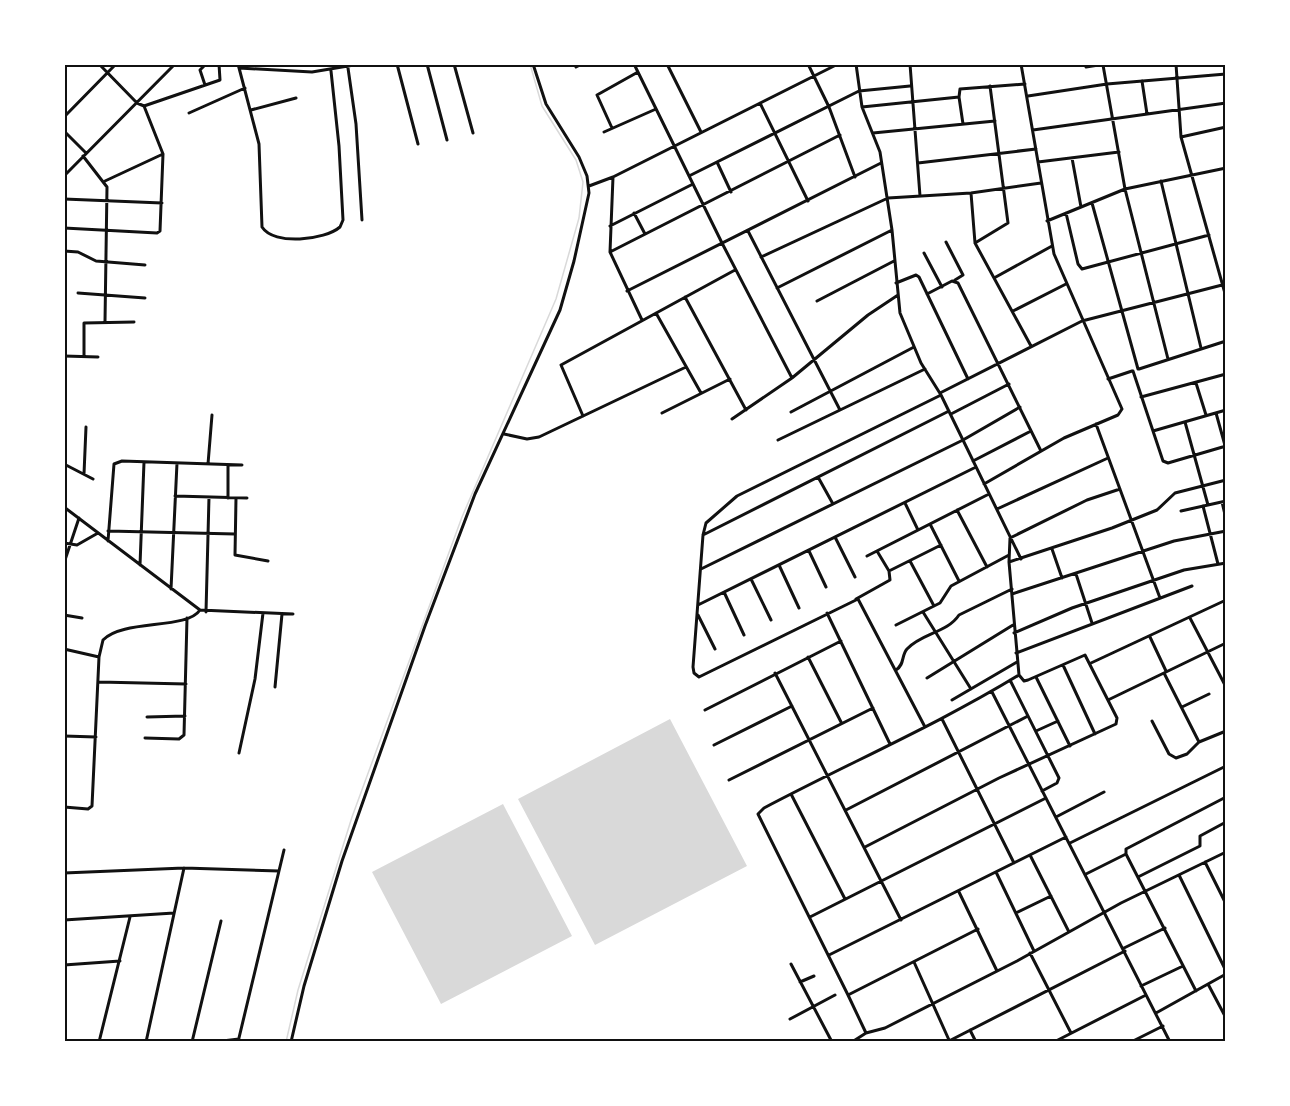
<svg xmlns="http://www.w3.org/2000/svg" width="1290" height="1106" viewBox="0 0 1290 1106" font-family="'Times New Roman',serif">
<rect width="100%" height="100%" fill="#fff"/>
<!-- water -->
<path fill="#d9d9d9" d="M670 719 747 866 595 945 518 799Z
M503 804 572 936 441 1004 372 872Z"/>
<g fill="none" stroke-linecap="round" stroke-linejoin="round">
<!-- stream -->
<path stroke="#d9d9d9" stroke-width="1.5" d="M286 1042 298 990 352 817 462 517 556 299 579 218 583 182 576 160 542 106 530 64"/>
<!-- minor -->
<path stroke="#111" stroke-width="3" d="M99 64 137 103 144 106 220 80 219 64
M238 64 259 144 262 227C274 246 325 240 340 227L343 220 339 146 331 71
M397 64 418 144
M427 64 447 140
M454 64 473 133
M634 64 722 243 792 378
M667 64 701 132
M808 64 829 107 855 177
M856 64 862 107 880 152 892 230 900 313 921 363 941 395 1021 559
M910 64 920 196
M1176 64 1181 137 1226 297
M1103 65 1125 189 1168 359
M576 67 582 64
M1086 67 1105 64
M239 68 312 72 360 64
M348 68 356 124 362 220
M1142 81 1147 114
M205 85 200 70 206 64
M1028 96 1107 84 1226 74
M959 97 963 124
M760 103 808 201
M862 107 959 97 960 89 1025 84
M251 110 296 98
M189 113 245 88
M64 117 116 64
M612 128 597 95 638 72
M1033 130 1226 103
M64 131 86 153
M604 132 656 109
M873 133 995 121
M1181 137 1226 127
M83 156 107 187 105 322
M1072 158 1081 207
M717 162 731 192
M1038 162 1119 152
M918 163 1036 149
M64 176 175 64
M689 176 859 91 910 86
M613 177 610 252 642 320
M105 181 163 154
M1161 181 1201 348
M589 186 613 177 838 64
M971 193 975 243 1031 346
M64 199 162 203
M1092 203 1138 369
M634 213 645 234
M1066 213 1078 264 1082 269 1209 235
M1047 221 1125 189 1226 168
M610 226 693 184
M64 228 157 233 160 231 163 154 144 106
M748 231 840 410
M946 242 963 275 955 280
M975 243 1008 223 990 86
M64 251 78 252 96 261 145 265
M610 252 840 135
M924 253 942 287
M761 257 888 198 971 193 1041 183
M994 278 1052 246
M896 283 916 275 919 277 968 379
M777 288 892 230
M627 291 881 163
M78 293 145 298
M927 294 952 281 958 283 1041 451
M685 297 746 410
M817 301 894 261
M1013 311 1066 284
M656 313 701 393
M64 356 98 357
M84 356V323L134 322
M1139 369 1226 341
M1133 371 1163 461 1168 463 1226 446
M1108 379 1132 371
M1196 383 1206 415
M940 393 1082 321 1226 284
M1141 397 1226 374
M791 412 914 347
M662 413 730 379
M1216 413 1226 449
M951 414 1009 384
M583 416 561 365 735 270
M732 419 792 378 868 315 898 295
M1185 422 1208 505
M1096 424 1160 598
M1153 431 1226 410
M504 434 527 439 539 437 686 367
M778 440 925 369
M973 461 1031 431
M64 464 93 479
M208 464 212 415
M84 474 86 427
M818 477 833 504
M984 484 1064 438 1118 415 1122 409 1054 254 1021 64
M175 496 247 498
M228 498V465
M236 498 235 555 268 561
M1222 502 1226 519
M905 503 918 530
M1203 506 1218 564
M64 507 200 610 293 614
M997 509 1108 458
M957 510 987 567
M1181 511 1226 501
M930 524 959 581
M108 531 235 534
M703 535 949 411
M835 537 855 577
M108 541 114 464 122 461 242 465
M64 543 77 545 98 533
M1052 549 1062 578
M809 551 826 587
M877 551 889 571 941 545
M867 556 989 494
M65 560 79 518
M910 561 934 606
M1009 562 1112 528 1157 510 1175 493 1226 480
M140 565 144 462
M779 565 799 608
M701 569 963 440 1020 407
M1076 574 1092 623
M751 579 771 620
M171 589 177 463
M724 592 744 635
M1012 594 1174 541 1226 531
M856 599 890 580 889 571
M698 605 976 467
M206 612 209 497
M923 612 971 689
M827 613 890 744
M64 615 82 618
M698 615 715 649
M1190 618 1226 687
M896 625 940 603 951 586 1009 555
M1014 633 1072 608 1184 570 1226 563
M1150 637 1166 671
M64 649 99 657
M1016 653 1192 586
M808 657 841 722
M1091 663 1226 600
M1063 665 1095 734
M896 670C905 664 901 656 907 649 922 633 947 633 959 615L1012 589
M775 673 901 920
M1164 673 1199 742
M1019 675 1009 562 1010 538 1087 500 1120 489
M1036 677 1070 746
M927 678 1013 625
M1010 680 1059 778 1057 783 1042 791
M64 682V696
M99 682 186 684
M275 687 282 614
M992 692 1170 1042
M952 700 1017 662
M1108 700 1226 643
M1182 707 1209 694
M705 710 841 641
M147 717 185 716
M942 719 1014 863
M1152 721 1169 754 1176 758 1187 754 1199 742 1226 731
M925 727 858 599 699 677 694 673 693 667 703 535 706 523 737 496 941 395
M1036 731 1058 721
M64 736 96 737
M145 738 179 739 184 735 187 618
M714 745 792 706
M239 753 255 679 263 613
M729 780 873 708
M791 794 845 899
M64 807 88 809 92 806 99 657 103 640C123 619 187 630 200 610
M846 810 1028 716
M1056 817 1104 792
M1070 843 1226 766
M865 847 999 778 1116 724 1117 718 1085 655 1028 680 1024 681 1019 675C937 725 849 763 764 808L758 814 848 995 978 929
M1126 854 1196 991
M1030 855 1069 932
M1205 862 1226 904
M996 872 1034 951
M64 873 184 868 279 871
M1086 874 1126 854V849L1226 797
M1179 875 1226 971
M1138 877 1200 846V836L1226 822
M959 892 997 971
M1016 913 1051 896
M810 917 1046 798
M64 920 174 913
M1124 948 1165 928
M1030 953 1071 1033
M829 955 1066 837
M914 962 949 1040
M791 964 832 1042
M64 965 120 961
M800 982 814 976
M1208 984 1226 1018
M1141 986 1183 966
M848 995 866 1033
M1156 1013 1226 974
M790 1019 835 995
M970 1030 976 1042
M99 1042 130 917
M146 1042 184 868
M192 1042 221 921
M214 1042 239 1039
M238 1042 284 850
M291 1042 304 986 342 861 425 626 475 494 560 310 574 261 589 193 587 176 579 157 546 104 533 64
M852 1042 866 1033 885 1028 1017 961 1121 903 1226 852
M947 1042 1125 951
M1054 1042 1146 995
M1131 1042 1163 1026"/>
</g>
<!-- border -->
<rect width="1290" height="1106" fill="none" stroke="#ffffff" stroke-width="132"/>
<rect x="66" y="66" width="1158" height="974" fill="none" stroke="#111" stroke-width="2"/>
</svg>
